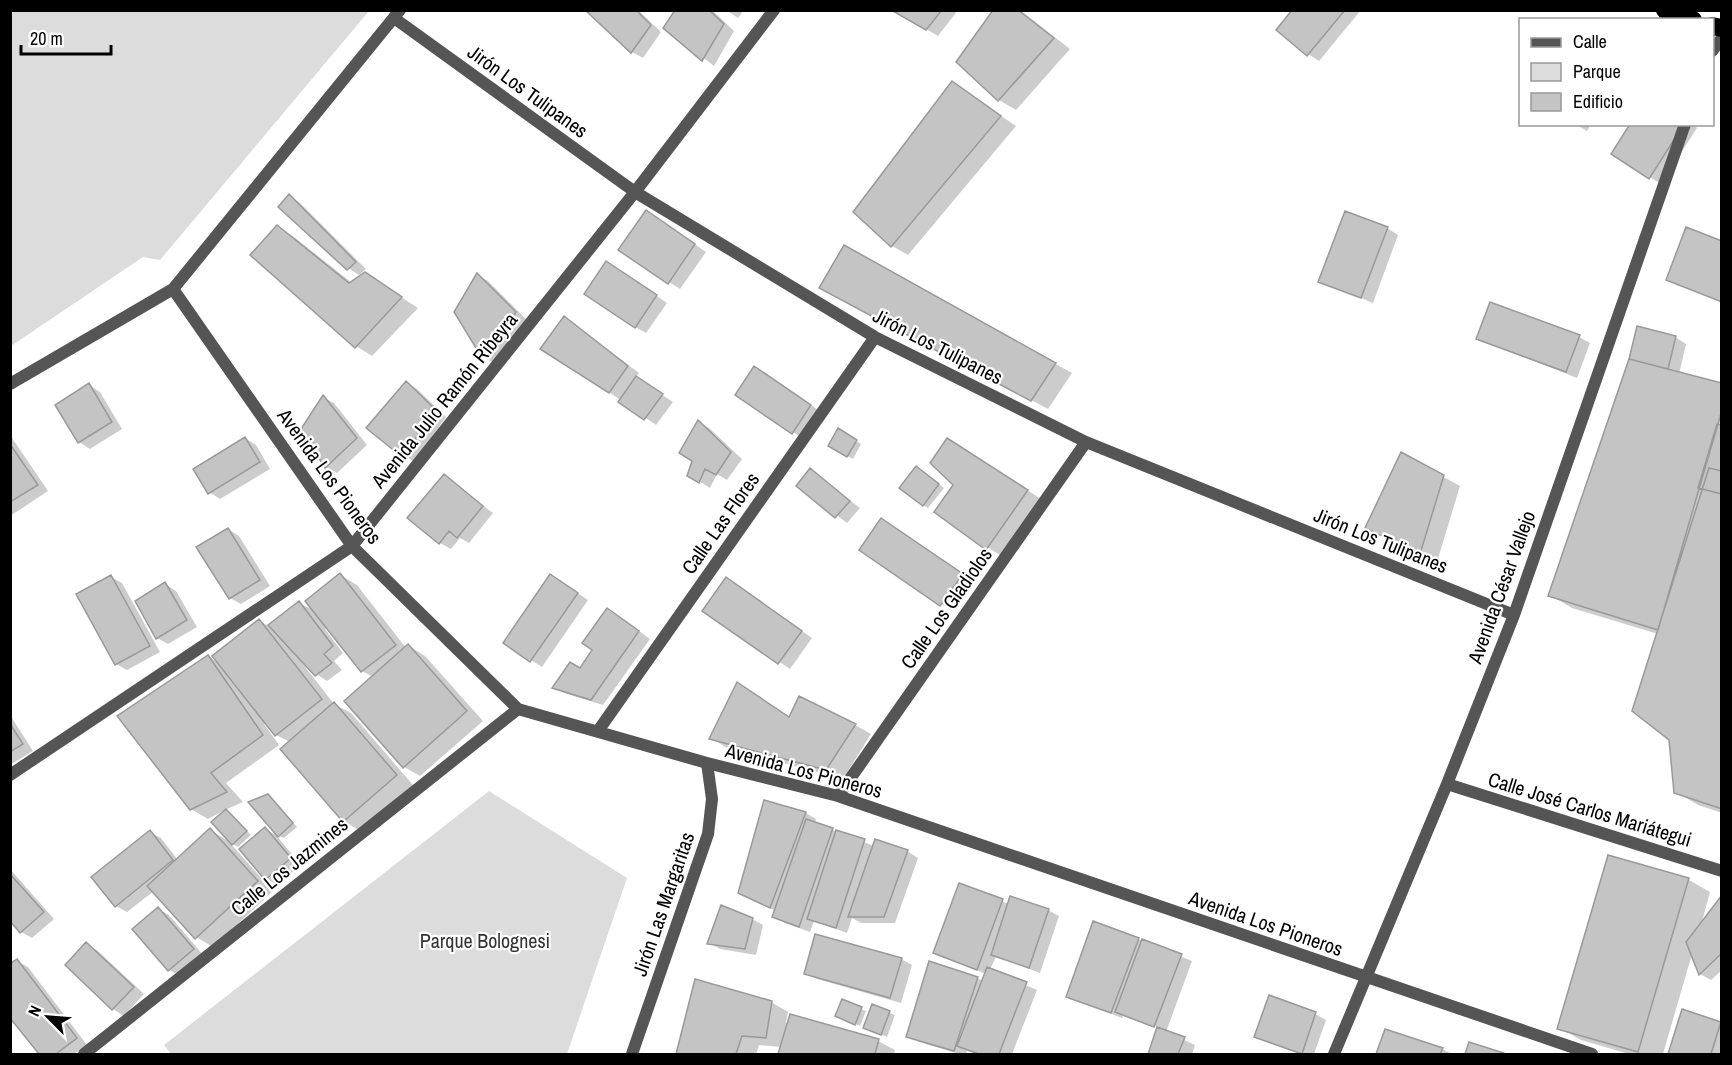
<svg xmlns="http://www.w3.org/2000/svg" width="1732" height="1065" viewBox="0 0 1732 1065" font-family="'Archivo Narrow',sans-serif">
<rect width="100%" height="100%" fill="#fff"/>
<!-- green -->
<path fill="#dcdcdc" d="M11 10H369V11L160 260 143 257 11 346Z
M489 791 627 878 567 1054H171L164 1045Z"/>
<!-- shadow -->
<path fill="#0003" d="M587 10H638L661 32 643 58 632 52Z
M677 10H712L734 31 714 66 665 28Z
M726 10H744L738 18Z
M894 10H958L938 36Z
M995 10H1020L1070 49 1016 110 999 100 958 62Z
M1294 10H1361L1319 61 1308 54Z
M953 83 1016 126 908 255 892 246Z
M1575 124H1591L1587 131Z
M1631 124H1692L1697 128 1661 184 1650 177Z
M290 196 300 203 366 269 359 275 348 268Z
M657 218 706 252 680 289 620 250Z
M277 227 294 237 352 283 365 274 418 308 372 356 356 346Z
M1387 228 1398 235 1373 303 1320 281Z
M1722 242V303L1667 279Z
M844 247 1072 373 1048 409 837 297Z
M618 269 667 303 646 333 635 327Z
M477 275 488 281 526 319 494 363 483 357 455 312Z
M564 318 639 373 636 377 673 402 656 425 609 392Z
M1579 337 1590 343 1577 378 1478 339Z
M1675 337 1686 344 1679 374 1722 385V813L1698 805 1676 792 1658 634 1572 608 1550 595 1630 359Z
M766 374 821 412 803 439 793 432Z
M406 382 417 389 446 417 414 462 368 427Z
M89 385 100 392 122 429 90 449 79 442Z
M323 397 334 403 367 445 337 473 326 467Z
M698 422 709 428 742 459 727 480 717 474 710 488 689 475 694 461Z
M839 430 861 444 853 459 830 446Z
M10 435 48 491 10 516Z
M245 438 256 445 270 469 220 499 209 492Z
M964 449 1044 501 1004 558 936 512 955 485Z
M1402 454 1460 486 1437 562 1367 528Z
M810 470 860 508 847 523 798 486Z
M922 471 944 488 928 508 923 505Z
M444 476 493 513 469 543 460 538 451 549 440 543Z
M893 526 973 581 952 611 861 550Z
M228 529 239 536 270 586 241 604 230 598Z
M340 575 357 585 406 648 409 646 425 656 483 721 420 776 404 767 373 677 362 671 327 627 325 629 343 653 334 661 342 670 327 681 316 674 300 658 299 659 334 704 351 713 413 785 360 831 344 821 290 742 276 735 267 722 264 724 279 745 226 783 243 802 225 810 251 835 238 847 229 842 273 891 213 947 196 937 154 891 127 912 116 906 150 832 161 838 178 860 210 830 230 842 225 810 208 819 191 809 208 656 220 664 259 621 269 626 299 603 315 611Z
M111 577 122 583 160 652 127 670 116 664Z
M561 582 588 600 542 667 531 660Z
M165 584 176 591 197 627 168 644 157 638Z
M737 586 812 638 790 669 705 611Z
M618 616 650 639 603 705 564 693 554 687 581 670Z
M10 715 33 751 10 765Z
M790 718 855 725 871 734 843 779 727 748 711 738Z
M268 796 297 827 284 838 279 836Z
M765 802 806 813 816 819 815 823 874 846 907 851 918 858 895 923H861L852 918 847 933 814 921 810 932 785 923 774 916 776 911 750 899Z
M265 829 276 835 301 865 277 885 266 878Z
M1609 857 1689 880 1710 892 1701 925 1722 898V970L1711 980 1700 974 1692 954 1663 1054H1629L1581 1040 1559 1028Z
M10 869 54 919 32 938 21 932 10 919Z
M960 885 1009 904 1048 910 1059 916 1040 973 996 956 990 970 1037 990 1012 1054H977L967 1051 966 1054H959L919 1042 908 1036 977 978 983 981 986 974 935 953Z
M158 909 169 915 204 956 180 976 169 970Z
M752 919 763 925 756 955 720 949 709 943Z
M1138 939 1192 961 1166 1032 1195 1045 1192 1054H1150L1159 1028 1149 1022 1147 1025 1150 1026 1123 1016 1122 1018 1068 997Z
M87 944 98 951 144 994 124 1016 113 1009 67 965Z
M901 959 912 965 901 1003 817 979 806 973Z
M17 961 28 967 87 1045 74 1054H40L10 1015Z
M696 981 771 1002 788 1012 786 1023 878 1041 895 1050 894 1054H780L782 1047 759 1045 756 1054H678Z
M873 1006 895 1015 887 1037 870 1030Z
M861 1009 866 1011 860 1026 842 1018Z
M1683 1011 1722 1023V1054L1670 1053Z
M1315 1014 1326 1020 1314 1054H1301L1256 1036Z
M1386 1031 1442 1049 1452 1054H1378Z
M1470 1044 1505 1054H1466Z"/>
<!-- building -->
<path fill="#c4c4c4" stroke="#999" stroke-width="1.5" d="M585 10H636L651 25 631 53Z
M675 10H709L724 24 702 61 663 28Z
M891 10H942L926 30Z
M993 10H1018L1054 38 998 101 956 62Z
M1292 10H1345L1307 56 1276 30Z
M952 81 1001 116 891 247 853 212Z
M1630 124H1684L1649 179 1611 154Z
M289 194 356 262 347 270 278 207Z
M646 210 695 244 668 284 618 250Z
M1345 211 1388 227 1361 298 1318 282Z
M277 225 349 283 365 272 402 297 355 348 250 255Z
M1686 227 1722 241V302L1666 280Z
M844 245 1056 363 1031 401 819 288Z
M606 261 657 295 635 328 584 294Z
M477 273 516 312 482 358 454 312Z
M1490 302 1580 335 1566 372 1476 339Z
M564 316 628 366 609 393 540 349Z
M1637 326 1676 336 1668 369 1629 359Z
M1629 359 1722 383V410L1658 630 1548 596Z
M754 366 811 405 792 434 735 395Z
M636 376 663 394 644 420 618 402Z
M406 381 436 410 402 457 366 428Z
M89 383 112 422 78 443 55 405Z
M323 395 357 438 325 468 301 429Z
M698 420 731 452 716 475 705 469 699 483 687 476 692 461 679 453Z
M1717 424 1722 425V494L1698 488Z
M838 428 857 440 847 457 828 446Z
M245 437 260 462 208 494 193 469Z
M947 438 1028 490 986 550 934 512 953 485 930 463Z
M10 444 38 485 10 502Z
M1401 452 1444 475 1420 554 1365 528Z
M916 466 939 484 923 506 899 488Z
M810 468 850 501 835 518 796 486Z
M1709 468 1722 471V809L1674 793 1669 740 1632 711Z
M444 474 483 506 457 538 449 531 439 544 407 518Z
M881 518 963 574 940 606 859 550Z
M228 528 260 580 229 599 196 547Z
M340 573 396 645 361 672 305 601Z
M550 574 578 593 530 662 503 643Z
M111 575 150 646 115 665 76 594Z
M726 577 802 631 778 664 702 611Z
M165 582 187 620 156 639 135 601Z
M299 601 333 646 324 654 332 663 315 676 268 625Z
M607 608 639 631 591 700 552 688 570 662 580 668 592 650 582 643Z
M259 619 322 699 275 736 212 656Z
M408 644 467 711 403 768 344 701Z
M208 655 263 735 211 773 227 792 190 810 117 716Z
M737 682 789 717 799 696 856 724 826 770 709 739Z
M334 702 397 775 343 822 280 749Z
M10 724 23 744 10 752Z
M268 794 293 823 278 837 248 802Z
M764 800 806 812 770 908 738 893Z
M226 809 247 831 232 845 211 822Z
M806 819 833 828 799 927 772 917Z
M265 827 291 858 265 880 239 849Z
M210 828 258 881 195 939 147 886Z
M150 830 173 860 115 907 91 877Z
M836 830 865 839 836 928 807 919Z
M875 839 908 850 884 917H848Z
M1608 855 1689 878 1638 1052 1557 1029Z
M10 874 44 912 20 933 10 921Z
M959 883 1003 899 977 970 933 953Z
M1722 895V953L1699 975 1686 942Z
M1010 896 1049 909 1029 968 991 955Z
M721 905 753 918 745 949 707 944Z
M158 907 194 949 168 971 132 929Z
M1093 921 1139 938 1111 1013 1066 997Z
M815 934 902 958 890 998 804 974Z
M1142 939 1182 954 1154 1027 1115 1012Z
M86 942 134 987 112 1010 65 965Z
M17 959 77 1038 56 1054H39L10 1018V964Z
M929 961 978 977 954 1051 906 1037Z
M987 967 1027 982 999 1054H979L957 1046Z
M695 979 772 1001 766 1038 742 1036 736 1054H676Z
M1269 995 1316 1012 1302 1054 1254 1037Z
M842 999 862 1007 855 1025 835 1016Z
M872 1004 890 1011 881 1035 863 1028Z
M1682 1009 1721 1022 1711 1054H1668Z
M790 1014 879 1039 875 1054H778Z
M1157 1027 1185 1037 1178 1054H1148Z
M1385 1029 1443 1048 1440 1054H1376Z
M1469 1042 1504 1053V1054H1465Z"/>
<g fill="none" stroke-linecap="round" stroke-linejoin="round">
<!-- street -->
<path stroke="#555" stroke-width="12" d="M394 18 635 192 875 337 1086 442 1514 615
M1712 51 1722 38
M173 289 352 546 518 709 707 763 838 796 1592 1054
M10 384 173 289 400 10
M598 731 875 337
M10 775 352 546 635 192 774 10
M1447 784 1722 871
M838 796 1086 442
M84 1054 518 709
M632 1054 708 834 712 799 707 763
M1334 1054 1447 784 1514 615 1685 124"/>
<!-- highway -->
<path stroke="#000" stroke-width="18" d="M1665 10 1693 20
M1712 26 1722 28"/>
</g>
<g text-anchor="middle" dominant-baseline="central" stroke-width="4.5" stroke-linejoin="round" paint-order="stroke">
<!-- street labels -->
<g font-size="20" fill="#000" stroke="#fff">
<text transform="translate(528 91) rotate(36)">Jirón Los Tulipanes</text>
<text transform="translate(938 346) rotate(27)">Jirón Los Tulipanes</text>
<text transform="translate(444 400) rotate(-51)">Avenida Julio Ramón Ribeyra</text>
<text transform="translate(330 476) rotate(54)">Avenida Los Pioneros</text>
<text transform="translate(720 523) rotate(-55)">Calle Las Flores</text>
<text transform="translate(1381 540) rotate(22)">Jirón Los Tulipanes</text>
<text transform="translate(1501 587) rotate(-70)">Avenida César Vallejo</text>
<text transform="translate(946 608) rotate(-55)">Calle Los Gladiolos</text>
<text transform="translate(804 770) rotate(15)">Avenida Los Pioneros</text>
<text transform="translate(1590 809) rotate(17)">Calle José Carlos Mariátegui</text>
<text transform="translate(289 866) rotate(-39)">Calle Los Jazmines</text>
<text transform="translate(663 904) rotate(-71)">Jirón Las Margaritas</text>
<text transform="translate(1266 923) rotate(19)">Avenida Los Pioneros</text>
</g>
<!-- park labels -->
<g font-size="20" fill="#333" stroke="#fff">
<text x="485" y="940">Parque Bolognesi</text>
</g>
</g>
<!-- border -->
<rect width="1732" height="1065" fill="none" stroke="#000000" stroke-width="24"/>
<!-- legend -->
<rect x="1519" y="18" width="195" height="108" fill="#ffffff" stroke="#999999" stroke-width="1.5"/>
<rect x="1531" y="38" width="30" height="9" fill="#555555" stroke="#999999" stroke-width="1.5"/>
<text x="1573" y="48" font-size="18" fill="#000000">Calle</text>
<rect x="1531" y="63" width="30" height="18" fill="#dcdcdc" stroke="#999999" stroke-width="1.5"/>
<text x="1573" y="78" font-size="18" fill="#000000">Parque</text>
<rect x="1531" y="93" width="30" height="18" fill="#c4c4c4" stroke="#999999" stroke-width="1.5"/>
<text x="1573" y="108" font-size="18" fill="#000000">Edificio</text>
<!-- north arrow -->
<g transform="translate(48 1017) rotate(295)" stroke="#ffffff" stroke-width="4.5" paint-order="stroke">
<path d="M0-4.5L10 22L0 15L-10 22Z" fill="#000000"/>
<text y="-9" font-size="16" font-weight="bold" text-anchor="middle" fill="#000000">N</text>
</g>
<!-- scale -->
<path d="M21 45v9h90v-9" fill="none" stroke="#000000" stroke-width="3"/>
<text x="30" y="45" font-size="18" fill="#000000" stroke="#ffffff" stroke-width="4.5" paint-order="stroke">20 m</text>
</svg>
